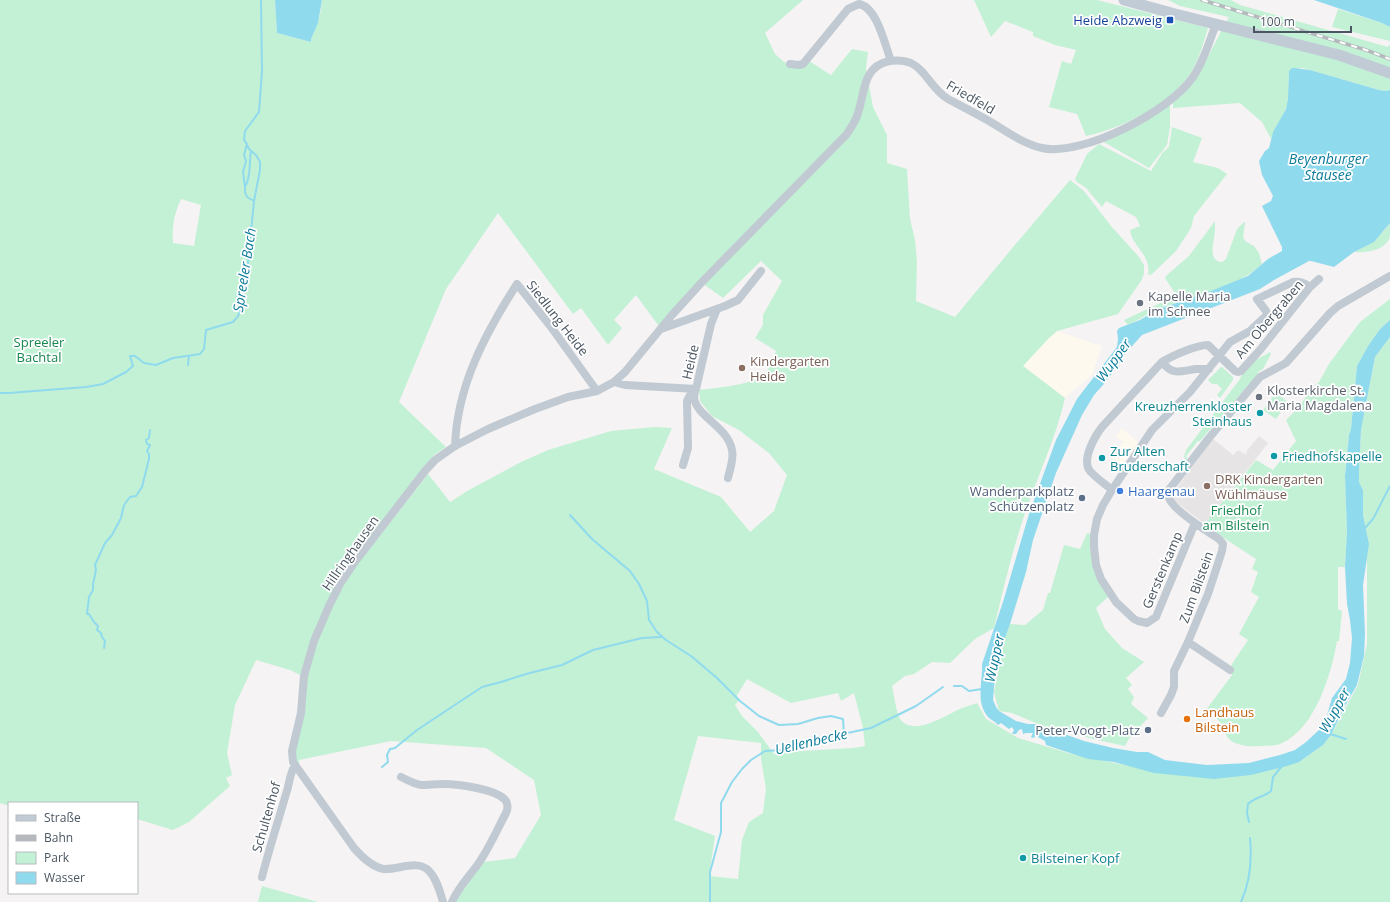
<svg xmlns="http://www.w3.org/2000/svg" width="1390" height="902" viewBox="0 0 1390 902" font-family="'Open Sans',sans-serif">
<rect width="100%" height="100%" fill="#f5f3f3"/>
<!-- commercial -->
<path fill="#fdf9ef" d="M1057 331 1095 344 1102 345 1092 375 1065 398 1023 366 1048 339Z
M1122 428 1140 444 1119 467 1111 459 1123 442 1116 436Z"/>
<!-- education -->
<path fill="#e6e4e5" d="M1259 436 1268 443 1205 524 1173 500V495L1174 492 1201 454 1213 439 1233 455 1238 450 1246 455 1247 453 1246 452Z"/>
<!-- green -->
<path fill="#c3f1d5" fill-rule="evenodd" d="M0 0H275L277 33 311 42V39L320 15 322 0H803L765 33 775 54 790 67 809 61 831 75 852 49 868 52 866 69 873 107 887 135V163L907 169 910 219 915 240 917 261 916 301 955 317 1014 246 1070 180 1084 191 1111 226 1139 257 1144 265V274L1141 281 1118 314 1057 331 1048 339 1023 366 1065 398C1056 438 1038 475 1025 513 1012 551 1003 590 994 628L975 639 950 663 932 662 914 674 905 676 892 686C894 694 896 712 900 719 914 738 947 714 962 708 967 706 972 705 977 703L986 719 1018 738 1075 755 1164 773 1299 762 1323 745 1331 735 1358 685 1367 644V556L1369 544 1363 515V490L1359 482V473L1361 430 1375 357 1390 337V902H455L483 862 515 858 541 815 534 780 486 748 391 741 299 760V767L296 762 294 751 307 674 318 641 332 607 343 585 357 565 428 474 450 502 469 490 521 462 548 450 611 431 654 427 672 428 654 469 721 497 750 532 774 511 787 475 769 453 739 430 712 416 700 401 699 390C714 388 755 385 765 374 770 368 773 358 776 351L755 338 763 325V315L782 281 761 261 723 298 702 283 661 329 636 295 614 320 622 328 608 345 581 308 573 314 498 213 446 289 399 402 446 447 434 455 423 468 351 562 302 676 290 670 256 660 235 705 227 753 232 775 226 778 230 786 189 822 173 830 137 819V803H9V806L0 803ZM181 199 201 205 194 246 173 243C172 225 174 215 181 199ZM747 679 791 703 838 693 841 701 854 693 863 728 865 746 853 748 785 752 774 754 758 732 742 716 735 705 739 700 736 697ZM698 736 761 743V759L766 789 763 813 749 822 742 840 738 879 709 876 715 836 674 820Z
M974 0H1097L1208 28C1203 44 1199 60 1190 74 1175 98 1137 120 1110 129 1103 132 1094 134 1086 136L1077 114 1049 107 1062 61 1071 64 1076 50 1055 45 1033 36V32L1005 21 991 37Z
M1168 0H1231L1240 5 1388 47 1390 44V90L1385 91 1379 90 1303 68H1299L1289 71C1288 83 1290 97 1286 108 1282 119 1274 128 1271 139L1262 122 1240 103 1173 108V103C1201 79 1211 48 1229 17L1180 6Z
M1338 9 1382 23 1390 27V41L1332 27Z
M1170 105V127L1167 145 1149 168 1102 141Z
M1172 127 1202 138 1193 162 1218 168 1227 174 1194 216 1191 228 1176 251 1152 274 1148 275C1152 255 1132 247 1130 230L1140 226 1136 217 1106 201 1102 207 1086 188 1077 182 1075 179 1087 154 1099 144 1151 171 1163 152 1169 147Z
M1215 221C1215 224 1215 228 1215 231 1214 242 1207 261 1222 262L1226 259 1237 229 1244 222 1245 223 1243 237 1245 241 1254 246 1259 253 1262 264C1238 288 1192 297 1161 308 1150 312 1139 320 1128 325L1124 320C1142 312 1159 303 1177 296L1165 278 1167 275 1189 256Z
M1390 223C1390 227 1390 233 1390 236 1386 251 1366 253 1354 252 1368 246 1381 236 1390 223Z
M1390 299V320L1380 329 1368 346 1357 366 1351 429 1349 435 1345 476 1347 532 1345 567H1338V609L1342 611 1339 641H1337C1332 672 1315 729 1282 743 1276 746 1268 746 1261 746 1252 747 1236 746 1229 739 1224 734 1223 725 1218 720 1215 716 1210 713 1206 710L1232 675 1230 667 1248 640 1239 634 1259 597 1251 592 1258 572 1252 569 1256 559 1204 525 1256 460 1273 470 1296 441 1286 420 1298 408 1312 388 1319 382 1329 364 1360 322Z
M1270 352 1271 354 1263 369 1258 372V374L1200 441H1198L1186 456 1188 460H1186L1184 457 1186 450 1240 379C1246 362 1257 360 1270 352Z
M1221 367H1222L1233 377V380L1220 398 1217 395 1222 389 1217 384H1212L1208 380Z
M1276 393 1288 402 1276 419 1263 410 1267 405H1268L1267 404Z
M1087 533 1091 534 1108 597 1096 608 1105 629 1122 648 1144 662 1126 678 1132 685 1128 689 1134 697 1131 704 1148 718 1130 737 1125 746 1093 739 1069 732H1058L1012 713 999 711 994 692 1004 640 1010 624 1025 625 1043 610 1048 593H1050L1064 545 1080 549Z
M262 886 318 902H258Z"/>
<!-- water -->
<path fill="#90daee" d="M275 0H322L318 23 311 39V42L277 33Z
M1314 0H1390V27L1382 23Z
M1295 68 1310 70 1379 90 1385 91 1390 90V223L1374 242 1354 252 1334 267 1311 261H1309L1274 280 1260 289 1142 335 1125 354 1118 366 1103 385 1094 395 1082 415 1056 473 1033 540 1026 572 1010 624 996 663 993 700 996 707 999 711 1016 721 1028 724H1036L1084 741 1113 748 1137 752H1148L1165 760 1207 765 1249 763 1280 755 1295 750 1306 742 1319 730 1326 719 1332 698 1346 679 1350 663 1352 638 1350 620 1347 604 1345 567 1347 532 1345 476 1349 435 1351 429 1357 366 1368 346 1380 329 1390 320V337L1375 357 1361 430 1359 473V482L1363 490V515L1369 544 1363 585 1365 634 1364 656 1357 685 1345 706 1331 735 1323 745 1299 762 1287 766 1251 775 1214 779 1154 773 1114 762 1088 759 1046 745 1045 741 1036 736 1033 738 1031 737 1033 733H1026L1023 734 1022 729 1019 730 1016 734H1012L1014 730 1012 727 1009 729 1001 723 998 725C995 721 991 720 988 717 975 701 983 682 982 664L1003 602 1029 514 1056 440 1077 399 1117 347 1118 339 1117 331 1119 328 1140 320 1159 309 1211 291 1248 276 1268 259 1282 251V247L1262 206 1271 201 1273 196 1262 175 1259 161 1265 151 1269 148 1273 132 1286 109 1288 99 1289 71 1292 68Z"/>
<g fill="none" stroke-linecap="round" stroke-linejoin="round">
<!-- stream -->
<path stroke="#90daee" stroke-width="2" d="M247 144 244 155 246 161 243 172 245 187V192L247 197 254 201
M246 185C251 175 249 163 251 151
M188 365 189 356
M0 393H9L86 387 103 384 126 372 133 366 130 356H135L144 363 156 365 173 358 200 354 204 349 206 330 233 322 238 316 241 309 237 296 248 263 254 201 260 170V162L256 155 249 149 244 139 245 131 259 112 262 71 261 0
M570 515 592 539 630 571 639 584 647 601 649 620 657 632 666 640 691 656 717 678 740 701 759 716 779 725 798 724 818 718 831 716 843 719 844 734
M1364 529 1373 519 1390 486
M104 648 105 641 102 637 101 633 97 630 98 626 94 622 89 614H87L89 597 93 590V584L96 570 95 565 105 543 112 535 121 518 124 505 130 497 136 496 142 487 149 459V454L147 451 150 445 147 444 146 440 149 438 150 430
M954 686H962L969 691 982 689
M1330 734 1346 739
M382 767 388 762 387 755 390 749 395 748 417 730 482 687 501 682 526 674 562 665 593 650 642 638 661 637
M1249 822 1247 813 1248 804C1255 797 1264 797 1271 791L1273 777 1282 766
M710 902V872L721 832V803L732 782 742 769 751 760 765 751 783 750 790 743 824 738 871 728 916 706 943 687
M1241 902C1250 882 1252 859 1250 838"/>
<!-- street -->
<path stroke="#c1cad2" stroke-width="8" d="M790 64 799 65 803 64 848 9 859 4C877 7 885 45 891 61
M661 329 725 306 738 300 761 271
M1162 362C1173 376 1180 371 1196 369 1200 369 1204 369 1209 369
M614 382 625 385 696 389 711 324 717 309
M696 389C695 391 694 395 694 398 697 417 728 427 732 450 734 459 730 469 728 478
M455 446C457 386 485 334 517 284L551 327 597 391
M683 465 688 448 687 401 690 395 696 389
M1112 490C1105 484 1096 478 1090 471 1081 460 1095 436 1102 427L1162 362C1172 356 1196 345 1208 345L1235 371 1238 372 1241 371 1260 350 1310 287 1319 279
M1195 523 1156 617 1147 623 1138 621 1134 619 1116 602 1101 579 1096 565 1094 547V535L1097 519 1103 505 1112 490 1152 430 1190 392 1230 342 1250 331 1267 315 1266 311 1257 299 1293 282C1300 281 1304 283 1310 287
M1188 642 1230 670
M1161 713 1171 695 1174 687V671L1188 642 1208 594 1222 551 1223 544 1219 539C1208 532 1172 509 1169 498 1168 495 1168 494 1168 491L1209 438 1260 377 1286 363 1330 313 1338 306 1390 276
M401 777C407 780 414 784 421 785 428 785 436 784 443 784 457 784 498 789 506 801 508 805 508 809 506 813 498 828 491 844 482 858 473 873 459 885 452 902
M262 877C269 849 278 822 286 794 290 783 289 775 295 765
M443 902C440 892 437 879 429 871 418 859 398 870 384 869 372 867 361 856 354 848L293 762 292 751 301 713 304 676 314 641 329 606 340 584 354 563 425 471 435 460 455 446 488 429 535 409 568 397 597 391 614 382 625 372 672 315 702 282 846 135C851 128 856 121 858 113 865 93 862 67 889 61 896 60 904 60 911 63 926 70 932 90 948 99 963 107 979 115 994 124 1009 133 1024 144 1042 148 1083 157 1170 111 1193 77 1204 61 1209 42 1216 24"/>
<!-- secondary -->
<path stroke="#c1cbd6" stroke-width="11" d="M1124 0 1175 14 1339 55 1390 73"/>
<!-- rail casing -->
<g stroke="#b5b8bd" stroke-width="3.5">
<path id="rail" d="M1202 0 1366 50 1390 59"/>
</g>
<!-- rail -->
<use href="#rail" stroke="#fff" stroke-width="2" stroke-dasharray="6" stroke-linecap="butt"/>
</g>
<!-- markers -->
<rect fill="#1a4fb4" stroke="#fff" stroke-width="1.5" x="1166" y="16" width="8" height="8" rx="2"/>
<g fill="#6b7280" stroke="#fff" stroke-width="1.5">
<circle cx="1140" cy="303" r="4"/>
<circle cx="1259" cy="397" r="4"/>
</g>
<g fill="#8d6e63" stroke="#fff" stroke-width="1.5">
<circle cx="742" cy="368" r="4"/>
<circle cx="1207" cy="486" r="4"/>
</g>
<g fill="#0f9aa8" stroke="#fff" stroke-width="1.5">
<circle cx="1260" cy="413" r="4"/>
<circle cx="1274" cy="456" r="4"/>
<circle cx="1102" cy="458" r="4"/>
<circle cx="1023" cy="858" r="4"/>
</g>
<circle fill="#3f7fe0" stroke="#fff" stroke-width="1.5" cx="1120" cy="491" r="4"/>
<g fill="#5c6f8a" stroke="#fff" stroke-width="1.5">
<circle cx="1082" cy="498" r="4"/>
<circle cx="1148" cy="730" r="4"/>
</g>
<circle fill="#e8710a" stroke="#fff" stroke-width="1.5" cx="1187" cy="719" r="4"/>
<g text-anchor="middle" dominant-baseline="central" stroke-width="3.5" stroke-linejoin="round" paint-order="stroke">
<!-- transit labels -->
<g font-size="13" fill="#164399" stroke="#fff" text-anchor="end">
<text x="1162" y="20">Heide Abzweig</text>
</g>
<!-- street labels -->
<g font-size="13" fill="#4a5661" stroke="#fff">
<text transform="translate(971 97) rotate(30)">Friedfeld</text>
<text transform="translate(558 318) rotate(52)">Siedlung Heide</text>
<text transform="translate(1269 319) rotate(-50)">Am Obergraben</text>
<text transform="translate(690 362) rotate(-77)">Heide</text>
<text transform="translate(350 553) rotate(-55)">Hillringhausen</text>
<text transform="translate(1162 570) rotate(-67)">Gerstenkamp</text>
<text transform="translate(1196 587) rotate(-70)">Zum Bilstein</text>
<text transform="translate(266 817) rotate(-74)">Schultenhof</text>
</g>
<!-- worship labels -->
<g font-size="13" fill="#5b616d" stroke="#fff" text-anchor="start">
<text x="1148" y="296">Kapelle Maria<tspan x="1148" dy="15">im Schnee</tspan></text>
<text x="1267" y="390">Klosterkirche St.<tspan x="1267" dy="15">Maria Magdalena</tspan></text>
</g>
<!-- park labels -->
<g font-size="13" fill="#17864f" stroke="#fff">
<text x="39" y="342">Spreeler<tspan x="39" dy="15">Bachtal</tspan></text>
<text x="1236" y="510">Friedhof<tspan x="1236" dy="15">am Bilstein</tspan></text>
</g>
<!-- education labels -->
<g font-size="13" fill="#785e54" stroke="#fff" text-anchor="start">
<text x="750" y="361">Kindergarten<tspan x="750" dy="15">Heide</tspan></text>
<text x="1215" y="479">DRK Kindergarten<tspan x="1215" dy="15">Wühlmäuse</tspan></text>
</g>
<!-- culture labels -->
<g font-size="13" fill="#0d838f" stroke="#fff" text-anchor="start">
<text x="1252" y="406" text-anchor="end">Kreuzherrenkloster<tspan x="1252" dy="15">Steinhaus</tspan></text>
<text x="1110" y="451">Zur Alten<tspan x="1110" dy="15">Bruderschaft</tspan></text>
<text x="1282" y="456">Friedhofskapelle</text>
<text x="1031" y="858">Bilsteiner Kopf</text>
</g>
<!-- service labels -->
<g font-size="13" fill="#4e5e75" stroke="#fff" text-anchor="end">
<text x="1074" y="491">Wanderparkplatz<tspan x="1074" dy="15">Schützenplatz</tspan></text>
<text x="1140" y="730">Peter-Voogt-Platz</text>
</g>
<!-- shop labels -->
<g font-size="13" fill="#366cbe" stroke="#fff" text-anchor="start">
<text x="1128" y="491">Haargenau</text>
</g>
<!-- food labels -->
<g font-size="13" fill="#c56008" stroke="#fff" text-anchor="start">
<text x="1195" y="712">Landhaus<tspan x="1195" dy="15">Bilstein</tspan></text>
</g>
<!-- water labels -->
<g font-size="14" font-style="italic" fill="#0c7c9b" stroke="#fff">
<text x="1328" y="158">Beyenburger<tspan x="1328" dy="16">Stausee</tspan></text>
<text transform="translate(244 270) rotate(-81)">Spreeler Bach</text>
<text transform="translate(1113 360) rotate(-54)">Wupper</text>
<text transform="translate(994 658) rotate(-78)">Wupper</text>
<text transform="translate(1334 710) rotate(-61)">Wupper</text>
<text transform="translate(811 741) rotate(-13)">Uellenbecke</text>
</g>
</g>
<!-- legend -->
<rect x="8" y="802" width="130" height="92" fill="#ffffff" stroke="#b7bbc0"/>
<rect x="16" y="815" width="20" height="6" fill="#c1cbd6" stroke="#b7bbc0"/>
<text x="44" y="822" font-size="12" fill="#4a5661">Straße</text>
<rect x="16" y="835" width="20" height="6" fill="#b5b8bd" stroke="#b7bbc0"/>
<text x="44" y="842" font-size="12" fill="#4a5661">Bahn</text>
<rect x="16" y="852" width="20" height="12" fill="#c3f1d5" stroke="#b7bbc0"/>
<text x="44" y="862" font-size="12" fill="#4a5661">Park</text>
<rect x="16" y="872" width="20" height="12" fill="#90daee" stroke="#b7bbc0"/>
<text x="44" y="882" font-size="12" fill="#4a5661">Wasser</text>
<!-- scale -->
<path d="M1254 26v6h97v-6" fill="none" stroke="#4a5661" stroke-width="2"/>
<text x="1260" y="26" font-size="12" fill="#4a5661" stroke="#ffffff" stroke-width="3" paint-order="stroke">100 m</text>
</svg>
